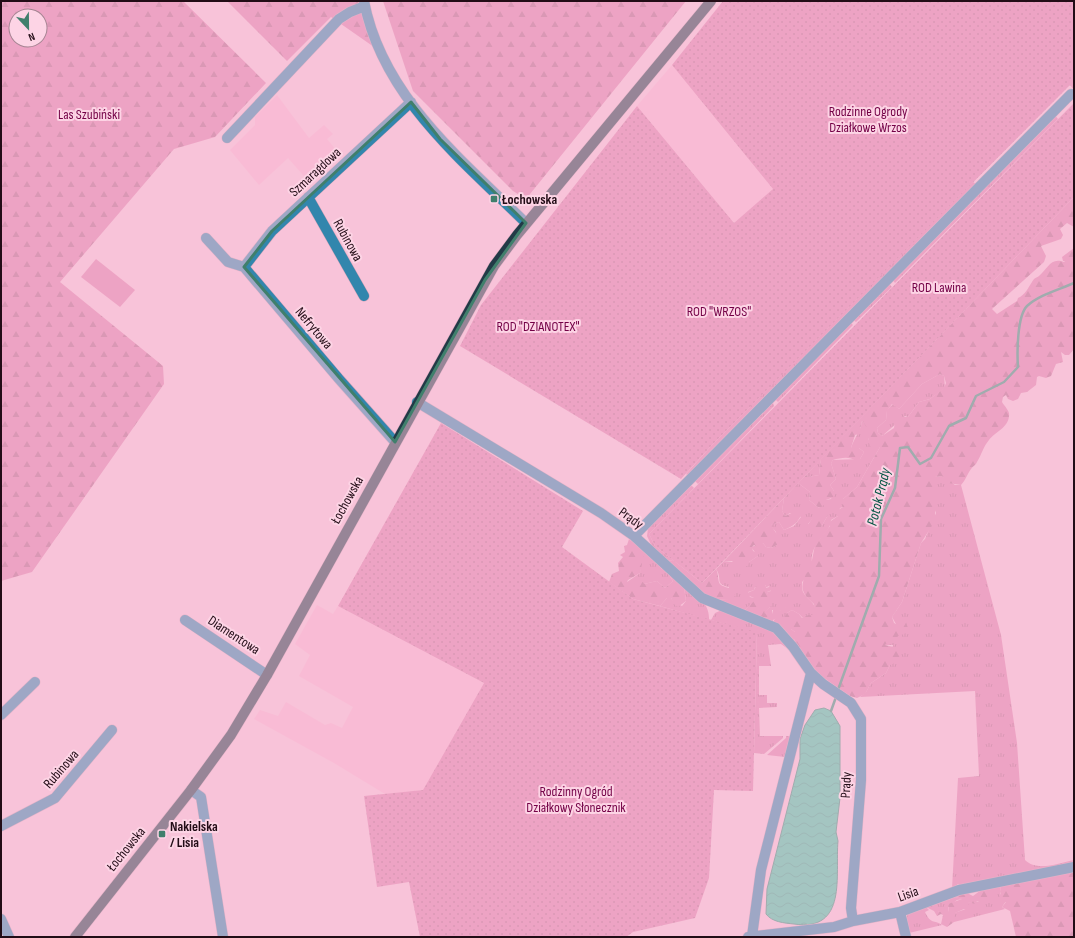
<svg xmlns="http://www.w3.org/2000/svg" width="1075" height="938" viewBox="0 0 1075 938" font-family="'Sofia Sans Condensed',sans-serif">
<defs>
<pattern id="grass-tufts" width="24" height="20" patternUnits="userSpaceOnUse"><rect width="24" height="20" fill="#e17dab"/><path d="M3 7l-1-3M5 7V3M7 7l1-3M15 17l-1-3M17 17v-4M19 17l1-3" fill="none" stroke="#b6658a"/></pattern>
<pattern id="forest-firs" width="22" height="20" patternUnits="userSpaceOnUse"><rect width="22" height="20" fill="#e17dab"/><path d="M5 1l3.5 6h-7zM16 11l3.5 6h-7z" fill="#b6658a"/></pattern>
<pattern id="garden-dots" width="8" height="8" patternUnits="userSpaceOnUse"><rect width="8" height="8" fill="#e17dab"/><path d="M2 2h.1M6 6h.1" fill="none" stroke="#b6658a" stroke-width="1.8" stroke-linecap="round"/></pattern>
<pattern id="water-waves" width="16" height="10" patternUnits="userSpaceOnUse"><rect width="16" height="10" fill="#3ec8a5"/><path d="M0 5q4-4 8 0t8 0" fill="none" stroke="#36ab8d"/></pattern>
</defs>
<rect width="100%" height="100%" fill="#f8c3d9"/>
<!-- built -->
<path fill="#fbb2d0" d="M672 65 773 189 734 223 637 106Z
M277 95 309 138 324 125 333 134 327 139 341 156 310 183 288 158 259 185 230 150 255 125V117Z
M317 605 333 614 338 606 484 683 423 790 385 794 334 763 254 719 260 710 278 716 286 702 325 725 331 723 342 728 353 707 299 676 310 655 295 644Z"/>
<!-- grass -->
<path fill="url(#grass-tufts)" fill-rule="evenodd" d="M1054 114 1058 119 895 283 892 279Z
M973 182 976 184 688 475 686 474 712 445Z
M888 283 892 287 856 322 853 320Z
M850 322 853 325 778 402 774 398Z
M940 374 944 376 945 388 930 399 919 402 908 417 905 416 882 436 878 433 877 428 886 420 887 410 893 404 899 409 922 384Z
M773 403 774 406 698 484 695 481 696 479Z
M862 421 868 427V439L874 447H880L857 487 843 499V507L840 508 838 516 831 520C830 537 806 542 813 570L802 582C802 584 802 589 803 592 808 601 818 603 815 615H808L803 618 799 614 792 610 787 613 791 629 795 632V639L792 645 772 625 774 620 786 607H782L781 611 772 610V615L763 613 770 607 767 592 771 591 769 586 765 588 766 585 755 587 754 590 748 592 750 597 754 598V602L745 610V612L708 599 727 600 729 587C714 584 723 579 716 569L723 562H749L758 556 751 547 763 543 766 547 771 548 777 545 776 532 770 525 779 522 784 530 794 526 801 517 790 513 785 516 782 511 784 498 798 483 810 492 809 500 819 508 826 500 831 499 834 491 830 485 836 479 831 463 833 460 860 459 864 452 859 448H851C854 438 861 431 862 421ZM828 515 821 527 808 524 813 518Z
M821 459 819 475 808 477 806 475Z
M942 476 955 485H961L1001 635 1017 743 1025 860C1037 872 1059 863 1074 860V864L961 886 958 884 952 889 958 778 979 776 975 691 860 697 866 692 871 683 886 673 890 665 893 645H885L896 624 892 617 902 602 921 543 925 539 936 513 934 508 935 477Z
M692 486 694 488 649 534 655 546 673 560 668 561 655 553 647 536 648 528 687 487Z
M645 549 662 569H665L673 581 665 588 657 581 644 584 627 582 640 573 641 560Z
M684 587C696 596 710 602 709 620L660 606 667 598H671L673 601 682 606 686 601Z
M722 610 770 627 791 651 781 644 768 645 771 666H759V695H767V703H777V707L759 708 760 736H783V738L764 754 754 753 757 633 711 620 715 613Z
M786 736H790L785 757 767 755 786 738Z
M1000 884 1001 892 1000 894 1006 901 1002 907 1005 909 954 922V913L966 909 968 902C980 904 987 898 989 887Z
M955 897 963 899 957 900 948 907 949 912H939L932 905Z
M926 907 929 910 925 912C931 925 934 919 942 925L909 933 906 920 908 913Z"/>
<!-- forest -->
<path fill="url(#forest-firs)" fill-rule="evenodd" d="M1 1H183L266 83 215 137 174 149 60 282 163 366 164 384 32 572 1 581ZM16 16H40V40H16Z
M227 1H364L374 47 331 17 287 61Z
M383 1H686L526 199 513 191 413 91Z
M1074 197V227L1067 223 1060 229 1063 235 1061 239 1041 246 1046 256 1044 262 992 309 997 314 1017 301 1018 298C1025 295 1028 288 1032 282 1034 278 1036 278 1039 276 1048 269 1050 257 1064 262L1065 261H1063L1062 257 1074 248V349L1069 355H1065L1061 352 1063 362 1056 364 1051 376 1046 378 1039 376 1037 377 1036 385 1027 392 1021 393 1018 399 1013 401 1008 399 1006 395 1003 397 1002 402C1005 407 1010 411 1009 416 1008 428 995 432 989 440 983 447 982 454 977 462 976 465 973 466 971 469 967 474 966 480 961 485L948 483 942 476 935 477V521L921 543 902 602 892 617 894 623 896 624 903 620 906 622 908 628 906 633 898 636 894 643 888 642 885 645 898 648 900 657 897 662 890 665 886 673 871 683 865 694 857 698 850 696 796 659 790 650 795 639V632L791 629 785 631 779 628 787 613 792 610 799 614 802 618 808 615H815L814 604C801 593 800 588 806 573L812 570 808 566 812 560 815 545 830 526 828 523 838 516V510L843 507V499L857 487 880 447 872 448C865 440 871 429 862 421L859 434 855 435 851 448H859L864 452 860 459 856 461C849 456 841 458 833 460L831 463 836 479 830 485 834 491V497L826 500V504L819 508 809 500 810 492 798 483 806 475 808 477 819 475 821 459ZM940 374 944 376 946 383 944 388 930 399 919 402 908 417H901L895 421 894 428 882 436 878 433 877 428 886 420 887 411 892 404 899 409 922 384Z
M784 498 782 511 785 516 798 510 802 511C800 522 793 526 784 530L779 522 771 525 778 536 777 545 771 548 766 547 763 543 759 548 754 545 752 547 753 551 758 553V556L749 562 748 566H736L732 561 723 562Z
M825 510 828 515 821 527 810 531 806 528 816 512Z
M629 539 646 552 642 560V564L640 573 628 580 627 582H643L644 584 657 581 665 588 673 581 668 573V561L673 560 702 583 716 569C719 574 717 582 721 585 724 587 730 588 734 590L735 596 727 600 708 599 696 586 684 587 686 601 678 607 674 604 671 598H667L660 606 633 599 609 582 612 574 619 571 618 563 623 557 620 555 625 552 624 546 627 545Z
M765 581 766 588 772 586 773 588 772 590 767 592 772 605 764 613 772 614 774 607 781 611V603L785 602 787 606 780 617 773 620V623L745 612V610L754 601V598L745 594 754 590 758 582Z
M1074 869V937H1016L1010 911 1002 907 1006 902 1002 903 999 899 1001 892 1000 884Z
M985 887H989L992 893 982 901H977L975 904 968 902 969 912 964 909 955 913 954 922 947 927 941 924 943 915 941 914 937 916 934 911 926 907 932 904 936 907 939 912H949L948 904 962 899 951 896 967 893 973 896Z"/>
<!-- garden -->
<path fill="url(#garden-dots)" d="M723 1H1074V90L1070 85 712 445 681 479 460 346 481 305 637 106 734 223 773 189 672 65Z
M1074 103V197L702 583 655 546 649 534Z
M441 423 583 511 562 547 633 599 757 632 753 791 714 790 709 878 695 918 633 932 626 937H420L409 882 377 887 364 796 423 790 484 683 338 606Z"/>
<!-- pitch -->
<path fill="#e17dab" d="M96 259 135 290 120 307 81 277Z"/>
<!-- water -->
<path fill="url(#water-waves)" stroke="#36907a" d="M824 708 831 711 840 726V798L836 832 838 841C835 875 848 932 794 924 784 923 772 922 766 914L767 889 800 759V739L805 725 815 710Z"/>
<g fill="none" stroke-linecap="round" stroke-linejoin="round">
<!-- stream -->
<path stroke="#36907a" stroke-width="2.5" d="M838 690 879 576 881 519 895 488 900 448 908 447 920 464 931 458 949 426 966 418 976 396 1004 382 1018 367C1017 353 1017 316 1027 306 1039 295 1058 290 1074 283
M831 711 836 697
M802 936V937"/>
<!-- minor casing -->
<g stroke="#d1a2b6" stroke-width="11">
<path id="minor" d="M364 1C382 96 461 159 526 223
M227 138 339 19 350 12 365 6
M308 197 364 296
M206 238 228 262 244 267 339 379 395 442
M244 267 272 231 411 102
M417 402 601 513 634 536 702 598 776 628 793 647 811 673 761 870 752 936
M634 536 1071 94
M185 620 267 675
M811 673 823 684 851 703 861 719V780L851 908 853 921
M1 715 35 682
M191 790 201 797 223 937
M1 826 55 798 112 730
M900 912 906 937
M1 919 9 937
M748 937 834 927 853 921 900 912 959 890 1074 867"/>
</g>
<!-- major casing -->
<g stroke="#d1a2b6" stroke-width="11">
<path id="major" d="M75 937 191 790 231 735 267 675 494 266 517 235 711 1"/>
</g>
<!-- minor -->
<use href="#minor" stroke="#3286ad" stroke-width="10"/>
<!-- major -->
<use href="#major" stroke="#223a47" stroke-width="10"/>
</g>
<!-- marked area -->
<path d="M0 0H1075V938H0ZM411 102 440 139 526 223 485 280 395 442 244 267 272 231Z" fill="#f8c3d9" fill-opacity=".55" fill-rule="evenodd"/>
<path fill="none" stroke="#407f6c" stroke-width="3" stroke-linejoin="round" d="M411 102 440 139 526 223 485 280 395 442 244 267 272 231Z"/>
<!-- markers -->
<g fill="#407f6c" stroke="#fdd4e5" stroke-width="1.5">
<rect x="490" y="195" width="8" height="8" rx="2"/>
<rect x="158" y="830" width="8" height="8" rx="2"/>
</g>
<g text-anchor="middle" dominant-baseline="central" stroke-width="4" stroke-linejoin="round" paint-order="stroke">
<!-- park labels -->
<g font-size="14" fill="#730046" stroke="#fdd4e5">
<text x="868" y="111">Rodzinne Ogrody<tspan x="868" dy="16">Działkowe Wrzos</tspan></text>
<text x="89" y="114">Las Szubiński</text>
<text x="939" y="287">ROD Lawina</text>
<text x="719" y="311">ROD "WRZOS"</text>
<text x="538" y="326">ROD "DZIANOTEX"</text>
<text x="576" y="791">Rodzinny Ogród<tspan x="576" dy="16">Działkowy Słonecznik</tspan></text>
</g>
<!-- street labels -->
<g font-size="14" fill="#220c16" stroke="#fdd4e5">
<text transform="translate(315 172) rotate(-43)">Szmaragdowa</text>
<text transform="translate(348 240) rotate(61)">Rubinowa</text>
<text transform="translate(314 328) rotate(50)">Nefrytowa</text>
<text transform="translate(347 500) rotate(-61)">Łochowska</text>
<text transform="translate(631 518) rotate(36)">Prądy</text>
<text transform="translate(234 635) rotate(33)">Diamentowa</text>
<text transform="translate(61 769) rotate(-49)">Rubinowa</text>
<text transform="translate(846 785) rotate(-87)">Prądy</text>
<text transform="translate(126 849) rotate(-51)">Łochowska</text>
<text transform="translate(908 894) rotate(-19)">Lisia</text>
</g>
<!-- poi labels -->
<g font-size="14" font-weight="bold" fill="#220c16" stroke="#fdd4e5" text-anchor="start">
<text x="502" y="199">Łochowska</text>
<text x="170" y="826">Nakielska<tspan x="170" dy="16">/ Lisia</tspan></text>
</g>
<!-- water labels -->
<g font-size="15" font-style="italic" fill="#075745" stroke="#fdd4e5">
<text transform="translate(879 497) rotate(-76)">Potok Prądy</text>
</g>
</g>
<!-- border -->
<rect width="1075" height="938" fill="none" stroke="#220c16" stroke-width="4"/>
<!-- north arrow -->
<g transform="translate(28 28) rotate(158)"><circle r="19" fill="#fdd4e5" stroke="#a58492"/>
<path d="M0-3L7 15L0 10L-7 15Z" fill="#407f6c"/>
<text y="-6" font-size="11" font-weight="bold" text-anchor="middle" fill="#220c16">N</text>
</g>
</svg>
